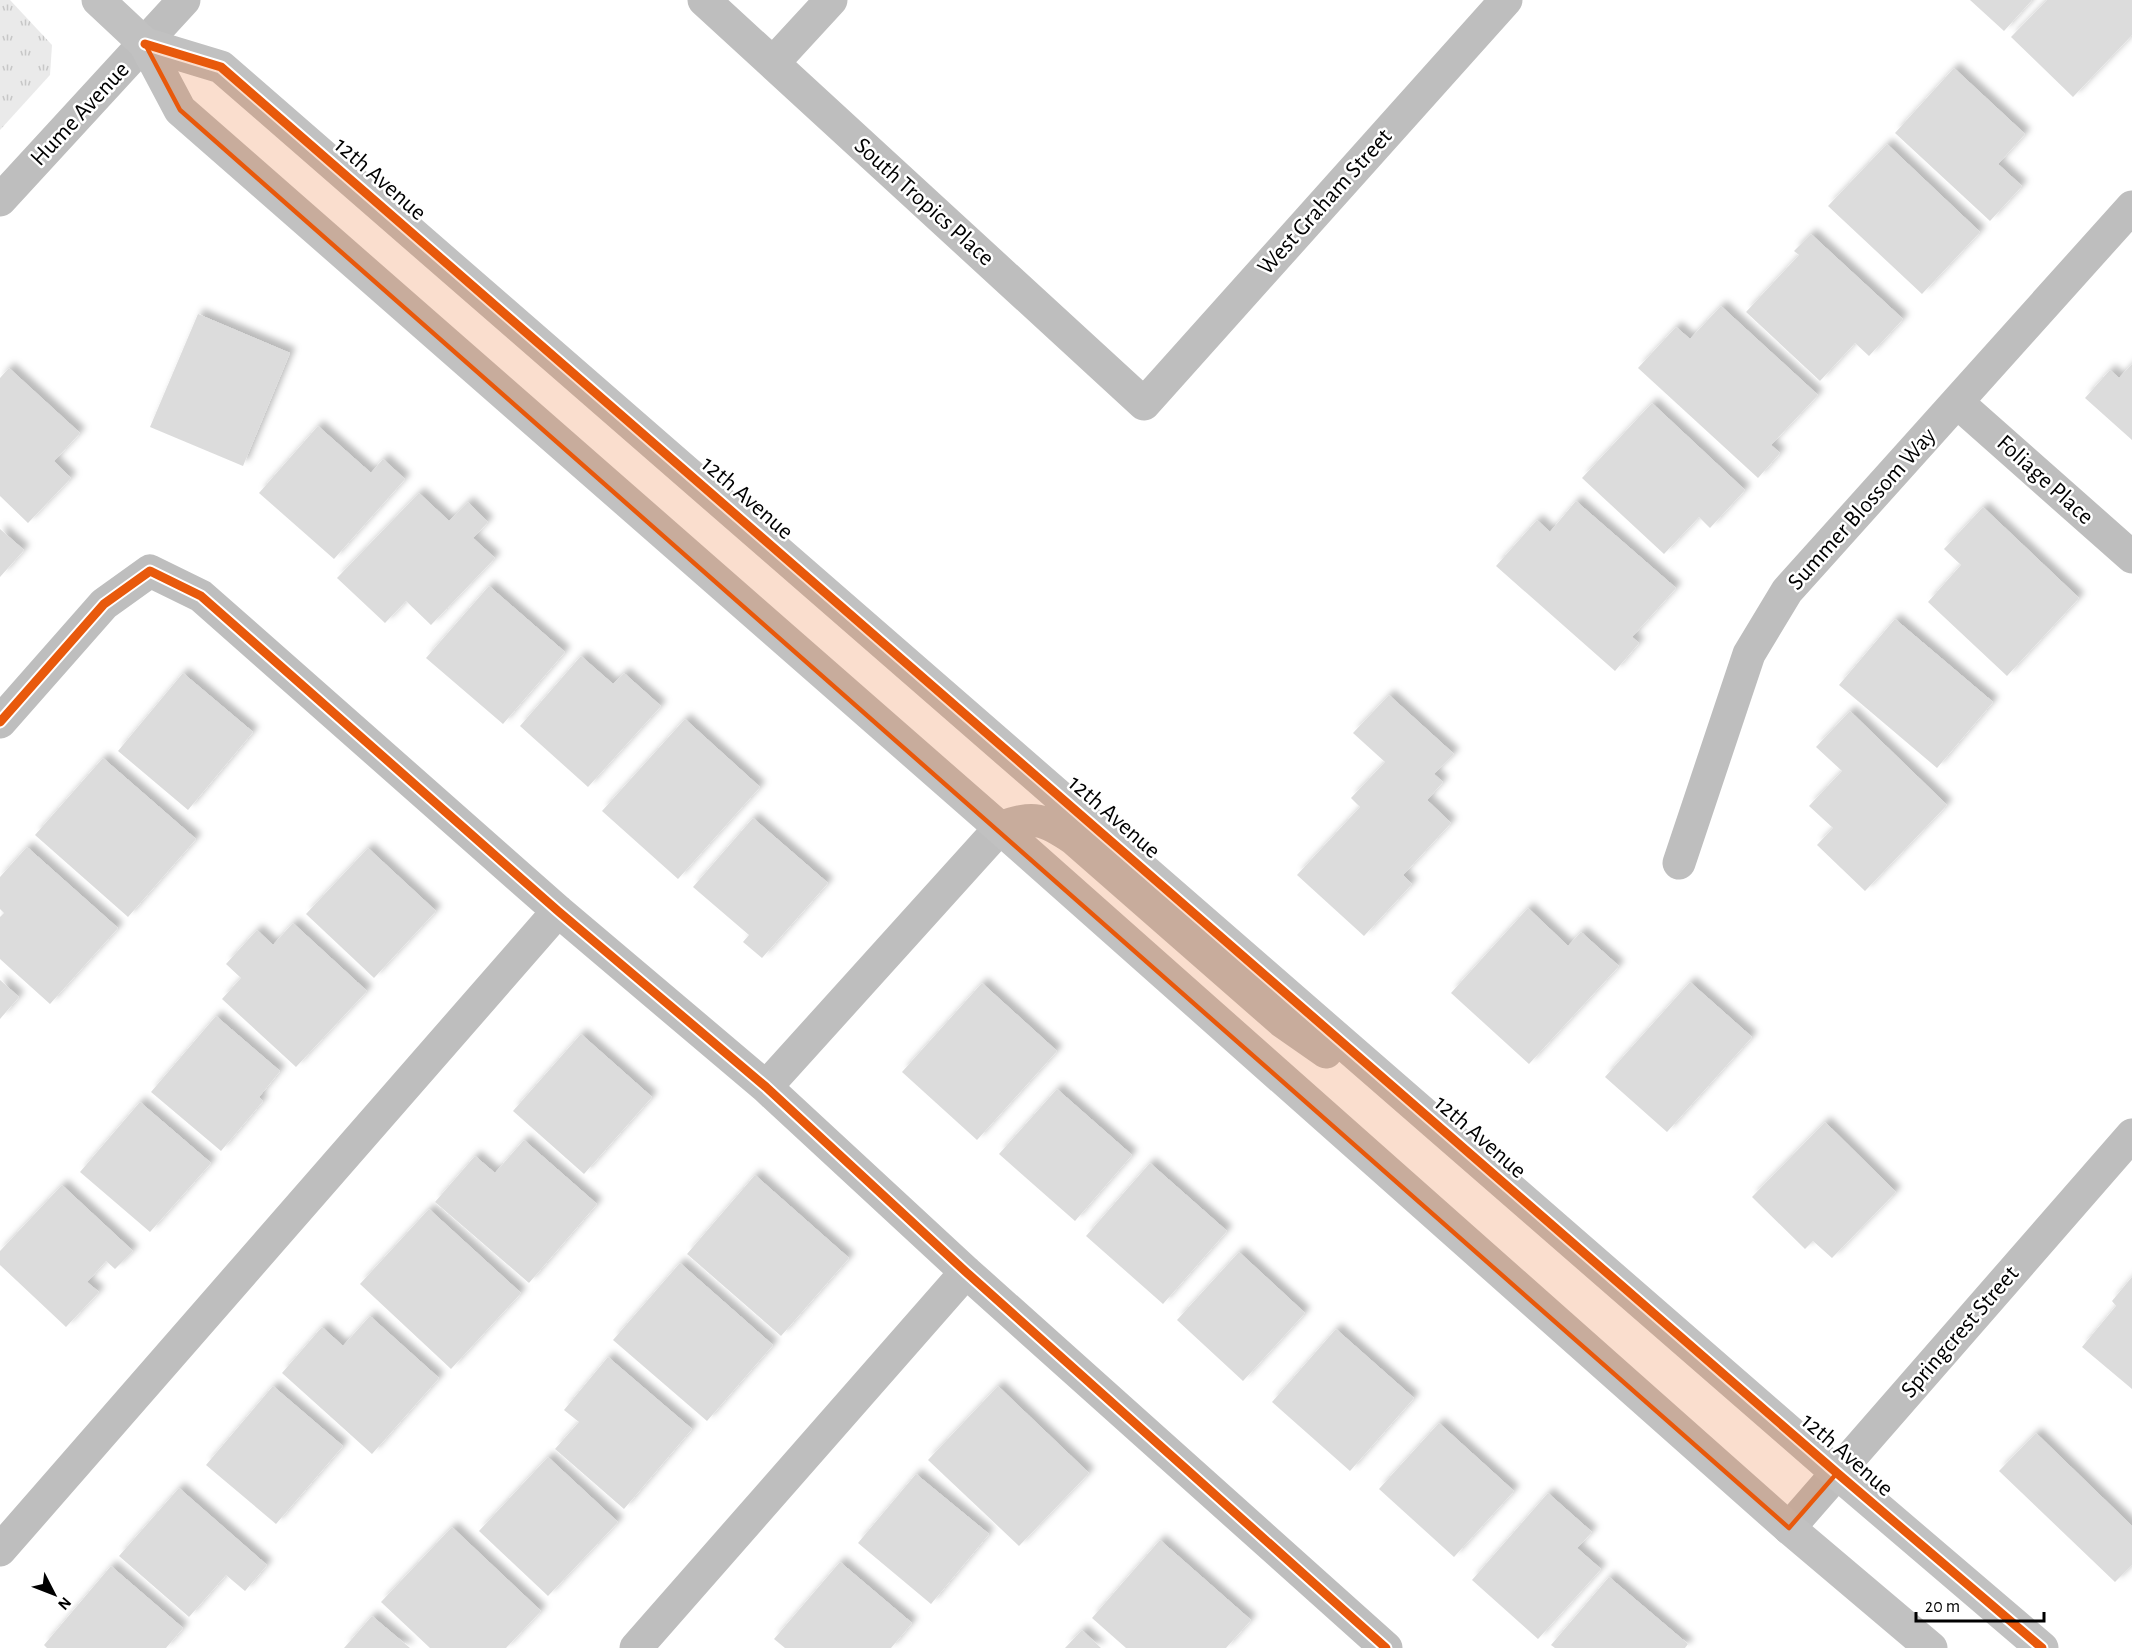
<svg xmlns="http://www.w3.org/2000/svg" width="2132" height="1648" viewBox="0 0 2132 1648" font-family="'Alegreya Sans',sans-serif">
<defs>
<pattern id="grass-tufts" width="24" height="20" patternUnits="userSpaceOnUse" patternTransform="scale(1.5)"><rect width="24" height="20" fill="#eaeaea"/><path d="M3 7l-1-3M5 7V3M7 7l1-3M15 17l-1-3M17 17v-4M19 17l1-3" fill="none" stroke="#c7c7c7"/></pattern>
<filter id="shadow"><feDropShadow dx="5.5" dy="-5.5" stdDeviation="3" flood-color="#0004"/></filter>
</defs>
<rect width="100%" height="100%" fill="#fff"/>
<!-- grass -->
<path fill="url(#grass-tufts)" d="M0 0H10L52 45 50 75 0 130Z"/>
<!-- building -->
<path fill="#dcdcdc" filter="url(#shadow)" d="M1970 0H2032L2004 31Z
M2047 0H2132V35L2073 97 2011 37Z
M1954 68 2025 134 1998 164 2022 186 1990 221 1895 133Z
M1887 144 1980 232 1922 294 1828 206Z
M1811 234 1903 319 1869 356 1855 343 1820 381 1746 312 1799 255 1794 251Z
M1721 306 1818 395 1771 445 1780 453 1758 478 1638 368 1676 327 1690 339Z
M198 314 290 353 243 466 150 427Z
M2132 364V440L2085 398 2110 370 2119 378Z
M9 368 80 433 54 461 71 478 28 523 0 496V378Z
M1652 403 1745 490 1710 528 1699 517 1664 554 1582 478Z
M318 426 371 473 383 459 405 479 334 559 259 493Z
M419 493 449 521 468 502 488 522 473 538 495 558 431 625 406 601 385 623 337 578Z
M1576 501 1676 588 1632 637 1639 643 1615 671 1496 566 1537 520 1550 532Z
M1983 507 2079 598 2007 676 1928 602 1961 565 1944 549Z
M0 529 24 550 0 577Z
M489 586 565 652 503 724 426 658Z
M1895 619 1993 702 1937 768 1839 685Z
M581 656 613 684 624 673 661 706 588 787 520 726Z
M183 673 253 732 188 810 118 751Z
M1389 695 1454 754 1434 774 1443 782 1427 800 1451 823 1403 875 1412 884 1364 936 1297 875 1360 807 1351 798 1385 762 1353 733Z
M1850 711 1947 805 1865 891 1817 845 1833 828 1809 806 1842 771 1816 747Z
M685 719 760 787 678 879 602 811Z
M103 758 196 839 128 917 35 835Z
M753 818 828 883 762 958 743 942 749 935 693 887Z
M27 847 118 928 50 1004 0 959V917L4 913 0 909V877Z
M368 848 436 911 374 978 306 914Z
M1528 908 1568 946 1581 932 1619 966 1529 1064 1451 993Z
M293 923 367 991 296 1067 222 999 241 978 226 964 257 930 273 945Z
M0 980 19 997 0 1019Z
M1690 982 1752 1037 1667 1132 1605 1077Z
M982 983 1057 1051 977 1140 902 1072Z
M216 1016 280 1071 259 1097 263 1101 221 1151 151 1092Z
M581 1034 652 1097 584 1174 513 1111Z
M1057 1089 1132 1155 1075 1221 999 1154Z
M140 1102 211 1163 150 1232 80 1172Z
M1825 1122 1896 1192 1832 1258 1813 1241 1805 1249 1752 1197Z
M524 1140 597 1204 529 1283 435 1202 475 1156 495 1173Z
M1150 1163 1227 1231 1163 1304 1086 1236Z
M755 1175 849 1258 781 1336 687 1254Z
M62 1185 133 1251 115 1269 106 1261 87 1282 99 1292 66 1327 0 1265V1251Z
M429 1209 521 1293 451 1369 360 1284Z
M1239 1252 1305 1313 1243 1381 1177 1320Z
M680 1263 773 1345 707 1421 613 1340Z
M2132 1277V1389L2082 1347 2116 1306 2112 1301Z
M370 1316 439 1378 372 1454 282 1373 322 1327 343 1346Z
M1336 1329 1414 1398 1350 1471 1272 1402Z
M608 1357 692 1429 624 1509 555 1449 579 1422 564 1410Z
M273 1386 343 1446 276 1524 206 1465Z
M998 1386 1089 1473 1019 1546 928 1460Z
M1439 1423 1514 1491 1454 1557 1379 1489Z
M2036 1433 2132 1526V1565L2115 1582 1999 1471Z
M548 1457 618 1522 548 1596 479 1531Z
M916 1474 989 1534 931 1604 858 1543Z
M179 1488 267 1565 245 1591 226 1575 189 1617 119 1556Z
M1548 1493 1592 1532 1577 1548 1601 1569 1538 1639 1472 1580Z
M452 1527 541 1611 506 1648H430L381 1602Z
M1160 1540 1251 1620 1226 1648H1126L1092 1618Z
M840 1562 912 1623 891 1648H785L774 1639Z
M111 1566 183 1628 166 1648H47L44 1645Z
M1609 1577 1688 1644 1685 1648H1555L1551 1645Z
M372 1616 410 1648H344Z
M1082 1630 1101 1648H1065Z"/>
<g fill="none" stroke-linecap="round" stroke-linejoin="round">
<!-- street -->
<path stroke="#bebebe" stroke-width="33" d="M704 0 1144 404 1506 0
M773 63 831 0
M0 200 184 0
M1958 403 2132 557
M0 722 104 604 150 571 201 596 558 911 766 1087 966 1272 1386 1648
M1679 863 1749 654 1787 591 2132 207
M766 1087 1000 828
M1789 1528 2132 1135
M0 1550 558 911
M636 1648 966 1272"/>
<!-- secondary -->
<path stroke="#c1c1c1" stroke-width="33" d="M98 0 145 44 180 110 1000 828 1789 1528 1931 1648
M145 44 221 67 1837 1473 2042 1648
M1000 828C1034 815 1044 819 1074 839L1283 1022 1326 1052"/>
<!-- cycleway casing -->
<g stroke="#fff" stroke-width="13">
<path id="cycleway" d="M145 44 221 67 1837 1473 2042 1648
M0 722 104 604 150 571 201 596 558 911 766 1087 966 1272 1386 1648"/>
</g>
<!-- cycleway -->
<use href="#cycleway" stroke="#e8590c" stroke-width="9"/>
</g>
<!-- marked area -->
<path fill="#e8590c" fill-opacity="0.2" stroke="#e8590c" stroke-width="4.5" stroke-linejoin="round" d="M145 44 221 67 1837 1473 1789 1528 180 110Z"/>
<g text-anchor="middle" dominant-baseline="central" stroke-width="5" stroke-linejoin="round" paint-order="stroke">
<!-- street labels -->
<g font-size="24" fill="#000" stroke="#fff">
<text transform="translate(80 114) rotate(-47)">Hume Avenue</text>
<text transform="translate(380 179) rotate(41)">12th Avenue</text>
<text transform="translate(924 202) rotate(42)">South Tropics Place</text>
<text transform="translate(1325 202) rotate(-48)">West Graham Street</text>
<text transform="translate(2045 480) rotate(42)">Foliage Place</text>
<text transform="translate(747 498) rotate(41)">12th Avenue</text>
<text transform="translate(1862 509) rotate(-48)">Summer Blossom Way</text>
<text transform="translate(1114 817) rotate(41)">12th Avenue</text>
<text transform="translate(1480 1137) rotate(41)">12th Avenue</text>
<text transform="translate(1960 1332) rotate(-49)">Springcrest Street</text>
<text transform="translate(1847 1455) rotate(41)">12th Avenue</text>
</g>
</g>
<!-- north arrow -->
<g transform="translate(54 1594) rotate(132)" stroke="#ffffff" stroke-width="4.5" paint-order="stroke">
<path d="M0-4.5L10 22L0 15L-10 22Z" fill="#000000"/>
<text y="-9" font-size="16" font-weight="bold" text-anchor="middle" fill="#000000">N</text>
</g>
<!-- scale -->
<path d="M1916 1612v9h128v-9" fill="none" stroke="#000000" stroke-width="3"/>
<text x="1925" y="1612" font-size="18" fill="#000000" stroke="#ffffff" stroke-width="4.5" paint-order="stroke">20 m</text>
</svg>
